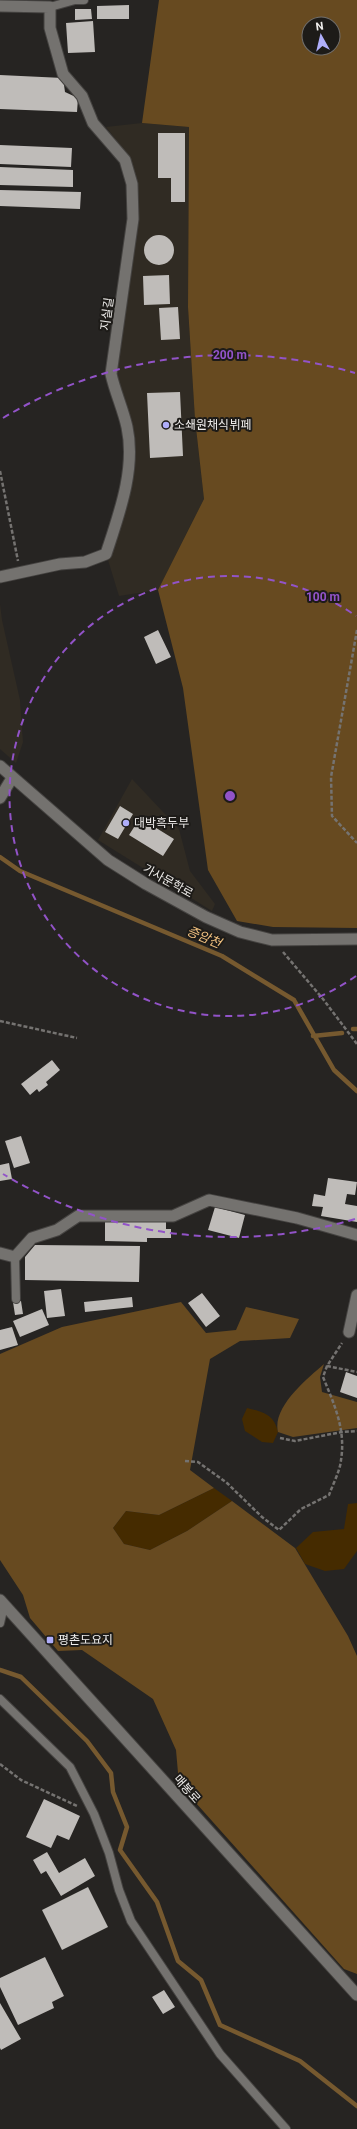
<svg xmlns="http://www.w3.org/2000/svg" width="357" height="2129" viewBox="0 0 357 2129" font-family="Roboto,'Noto Sans KR',sans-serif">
<rect width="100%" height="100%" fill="#262422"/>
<!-- built -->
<path fill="#302b23" d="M142 123 189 127 188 307 195 419 204 499 158 590 119 596 108 560 129 499 134 453 117 373 138 221 130 158 106 127Z
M0 604 2 620 20 700 23 742 16 763 0 749Z
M132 779 179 829 190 871 215 904 212 911 98 840Z"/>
<!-- green -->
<path fill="#452b00" d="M247 1408C263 1412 274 1414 278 1432L273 1443 262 1442 245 1431 242 1419Z
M214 1488 232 1501 187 1531 150 1550 124 1544 113 1528 126 1511 159 1515Z
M357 1503V1551L344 1569 325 1571 305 1564 296 1548 313 1532 344 1529 348 1504Z"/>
<!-- forest -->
<path fill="#674a20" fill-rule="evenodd" d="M159 0H357V928L273 927 237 921 208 870 183 688 158 590 204 499 195 419 188 307 189 127 142 123ZM309 24H333V48H309Z
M181 1302 206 1333 236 1330 246 1307 299 1319 290 1338 240 1341 210 1359 190 1470 214 1488 159 1515 126 1511 113 1528 124 1544 150 1550 187 1531 232 1501 295 1548 348 1636 357 1656V1974L344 1969 179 1784 176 1750 153 1699 82 1650 58 1651 30 1618 23 1595 0 1560V1354L62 1327Z
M324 1364 320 1377 322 1392 357 1402V1428L293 1437 278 1432C272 1407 307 1379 324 1364Z"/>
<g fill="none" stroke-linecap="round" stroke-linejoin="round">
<!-- stream -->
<path stroke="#76592f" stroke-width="4.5" d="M0 857 20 871 222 956 294 1000 334 1070 357 1091
M353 1029H357
M313 1036 342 1033
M0 1670 21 1677 87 1741 111 1773 113 1792 127 1827 120 1850 157 1902 178 1961 201 1980 220 2025 300 2061 357 2106"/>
</g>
<!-- building -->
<path fill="#bfbcb9" d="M129 5V19H97V6Z
M75 9H91L92 19 75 20Z
M93 21 95 52 68 53 66 23Z
M0 75 63 78 65 92 78 98 77 112 0 109Z
M158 133H185V202H171V178H158Z
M0 145 72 148 71 167 0 164Z
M0 167 73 170V187L0 185Z
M0 190 81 192 80 209 0 206Z
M144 250a15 15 0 1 1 30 0a15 15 0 1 1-30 0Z
M169 275 170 304 144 305 143 276Z
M178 307 180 339 161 340 159 308Z
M180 392 183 456 150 458 147 393Z
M158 630 171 657 156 664 144 637Z
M120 806 133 814 118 839 105 832Z
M140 818 174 839 163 856 129 835Z
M52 1060 60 1070 46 1082 48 1085 39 1092 37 1089 30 1095 21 1084Z
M21 1136 30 1163 14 1168 5 1141Z
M9 1163 12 1179 0 1181V1165Z
M328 1178 357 1182 355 1195 347 1194 345 1204 357 1206V1222L321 1216 323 1207 312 1206 314 1194 325 1196Z
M215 1207 245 1215 239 1238 208 1230Z
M105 1218 166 1219V1229H171V1238H147V1242L105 1241Z
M35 1245 140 1246 139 1282 25 1280V1257Z
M61 1289 65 1316 47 1318 44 1291Z
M202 1293 220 1316 206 1327 188 1303Z
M132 1297 133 1307 85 1312 84 1302Z
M21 1301 23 1314 15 1315 13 1302Z
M42 1309 49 1325 20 1337 13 1321Z
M12 1327 18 1345 0 1350V1330Z
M346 1372 357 1376V1398L340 1392Z
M44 1799 80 1816 69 1840 57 1835 51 1848 26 1837Z
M47 1852 59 1873 85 1858 95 1876 61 1896 46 1871 41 1874 33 1860Z
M88 1887 108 1927 62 1950 42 1910Z
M45 1957 64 1996 52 2002 54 2008 18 2025 0 1987V1978Z
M164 1990 175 2007 163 2014 152 1997Z
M0 2003 21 2039 1 2050 0 2048Z"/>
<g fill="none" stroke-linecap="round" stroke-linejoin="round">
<!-- service casing -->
<g stroke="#454341" stroke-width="10">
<path id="service" d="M50 7 75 0H84
M15 1257 16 1299
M0 1623 4 1606
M0 1699 70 1767 94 1814 109 1853 119 1890 131 1921 220 2054 286 2129"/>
</g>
<!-- minor casing -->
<g stroke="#454341" stroke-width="13">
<path id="minor" d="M0 6 50 7V28L63 74 82 96 93 123 125 160 132 184 133 219 111 374C115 392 123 409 127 427 136 469 119 514 106 554L85 562 60 564 0 577
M0 1253 15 1257 32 1238 57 1230 78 1216H173L209 1200 297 1218 357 1235
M349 1332 357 1295"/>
</g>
<!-- tertiary casing -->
<g stroke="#454341" stroke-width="13">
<path id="tertiary" d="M0 798 12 778
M0 1600 357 1995"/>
</g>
<!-- secondary casing -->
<g stroke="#454341" stroke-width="13">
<path id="secondary" d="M0 766 108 860 146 884 206 917 240 932 272 940 357 939"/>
</g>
<!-- path -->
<path stroke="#757371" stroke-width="2.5" stroke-dasharray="4 2" stroke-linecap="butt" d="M0 471 18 561
M357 630 331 777 332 816 357 843
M283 952 323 999 357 1044
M0 1021 77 1038
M327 1366 357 1372
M280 1438 295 1441 342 1432 357 1431
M185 1461 198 1462 227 1483 262 1517 279 1530 301 1509 329 1495C333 1484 340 1471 341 1460 346 1429 334 1404 323 1377L327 1366 342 1343
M0 1764 21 1780 77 1806"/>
<!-- service -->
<use href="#service" stroke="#74726f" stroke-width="8"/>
<!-- minor -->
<use href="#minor" stroke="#74726f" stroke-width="11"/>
<!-- tertiary -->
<use href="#tertiary" stroke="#74726f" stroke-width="11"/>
<!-- secondary -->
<use href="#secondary" stroke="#74726f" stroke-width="11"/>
</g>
<!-- distance rings -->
<g fill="none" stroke="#9253c8" stroke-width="2" stroke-dasharray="7 5">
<path d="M356 976A220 220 0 1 1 356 616"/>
<path d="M355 1219A441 441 0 0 1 3 1174M3 418A441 441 0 0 1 355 373"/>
</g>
<!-- markers -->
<g fill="#afaefa" stroke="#1d1b18" stroke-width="1.5">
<circle cx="166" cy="425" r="4"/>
<circle cx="126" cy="823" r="4"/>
<rect x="46" y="1636" width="8" height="8" rx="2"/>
</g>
<g text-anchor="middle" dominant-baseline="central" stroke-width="4" stroke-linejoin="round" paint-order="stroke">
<!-- street labels -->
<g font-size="12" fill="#f0eeec" stroke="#1d1b18">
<text transform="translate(107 314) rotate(-82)">지실길</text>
<text transform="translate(168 881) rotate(29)">가사문학로</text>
<text transform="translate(187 1789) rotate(48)">매봉로</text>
</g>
<!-- poi labels -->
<g font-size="12" fill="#f0eeec" stroke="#1d1b18" text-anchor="start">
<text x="174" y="425">소쇄원채식뷔페</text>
<text x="134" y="823">대박흑두부</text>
<text x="58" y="1640">평촌도요지</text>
</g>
<!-- water labels -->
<g font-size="13" font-style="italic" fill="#f2c280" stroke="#1d1b18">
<text transform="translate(204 937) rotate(23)">증암천</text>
</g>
</g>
<circle cx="230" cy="796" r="6" fill="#9253c8" stroke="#1d1b18" stroke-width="2"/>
<g font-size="12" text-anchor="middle" font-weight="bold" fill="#9253c8" stroke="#1d1b18" stroke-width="4" stroke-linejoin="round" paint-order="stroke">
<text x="230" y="359">200 m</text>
<text x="323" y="601">100 m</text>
</g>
<!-- north arrow -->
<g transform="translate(321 36) rotate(352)"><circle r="19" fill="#1d1b18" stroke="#716f6d"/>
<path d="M0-3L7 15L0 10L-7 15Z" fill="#afaefa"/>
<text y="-6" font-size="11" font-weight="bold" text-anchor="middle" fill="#f0eeec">N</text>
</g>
</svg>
